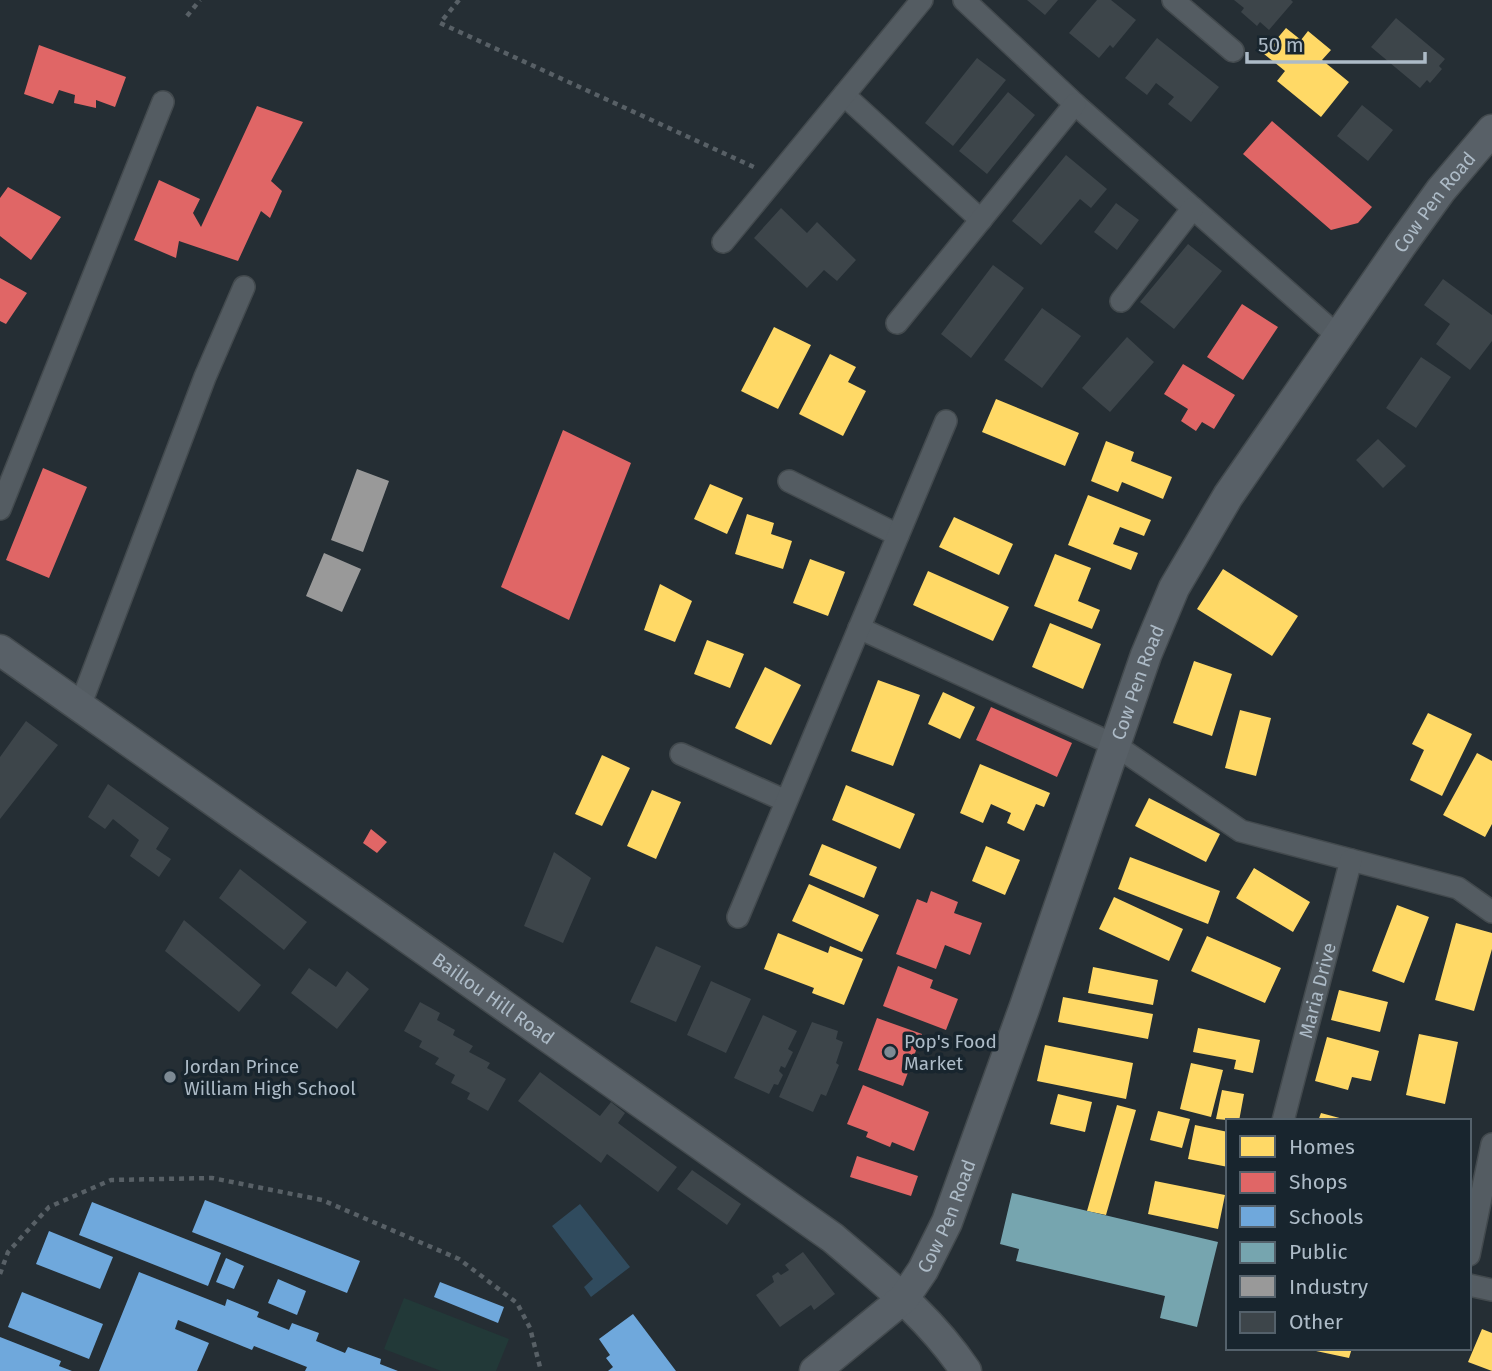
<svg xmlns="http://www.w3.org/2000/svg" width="1492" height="1371" viewBox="0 0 1492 1371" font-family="'Fira Sans',sans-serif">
<rect width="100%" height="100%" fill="#252e34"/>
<!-- green -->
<path fill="#223938" d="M404 1298 509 1339 496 1371H441L384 1349Z"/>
<!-- water -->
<path fill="#304b5e" d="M580 1204 630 1267 591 1297 584 1287 593 1279 552 1226Z"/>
<!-- homes -->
<path fill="#ffd966" d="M1286 28 1301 40 1308 31 1331 50 1322 60 1349 82 1321 117 1277 81 1285 71 1264 54Z
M774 327 811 345 778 409 741 391Z
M830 354 856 367 848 382 866 391 843 436 799 414Z
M996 399 1079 433 1065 466 982 432Z
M1106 441 1134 452 1131 461 1172 477 1163 499 1122 482 1118 492 1091 481Z
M710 484 743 498 727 534 694 519Z
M1088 495 1151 520 1144 536 1120 527 1113 544 1138 553 1131 570 1068 545Z
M747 514 774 523 771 534 792 541 783 569 735 554Z
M954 517 1013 544 999 575 939 547Z
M1055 554 1091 568 1078 601 1100 610 1092 629 1034 606Z
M810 559 845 572 828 616 793 603Z
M1223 569 1298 616 1272 656 1197 609Z
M928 571 1009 607 993 641 913 605Z
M660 584 692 601 675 642 644 630Z
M1050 623 1101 644 1083 689 1032 667Z
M707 640 744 654 730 688 694 674Z
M1194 661 1232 674 1212 736 1173 723Z
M765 667 801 685 771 745 735 728Z
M878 680 920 695 893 766 851 751Z
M943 692 975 707 960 739 928 724Z
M1240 710 1271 718 1256 776 1225 768Z
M1428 713 1472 734 1442 796 1410 780 1424 750 1412 744Z
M1477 753 1492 761V824L1485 837 1443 815Z
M602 755 630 768 602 826 575 814Z
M980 764 1050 793 1044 807 1036 804 1024 831 1007 823 1011 813 991 804 983 823 960 813Z
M846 785 915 814 900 849 832 820Z
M652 790 681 802 656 859 627 846Z
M1149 798 1220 834 1206 862 1135 826Z
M822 844 877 867 864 898 809 875Z
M986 846 1020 860 1005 895 972 881Z
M1130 857 1220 891 1208 924 1118 889Z
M1254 868 1310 902 1293 932 1236 898Z
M809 884 879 915 862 952 792 921Z
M1114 897 1183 929 1169 961 1099 929Z
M1397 905 1429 917 1404 983 1372 971Z
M1456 923 1492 933V949L1474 1011 1435 1000Z
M778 933 828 953 830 946 863 959 844 1005 812 993 814 988 764 969Z
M1207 936 1281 968 1265 1003 1191 971Z
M1093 967 1158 980 1153 1005 1088 993Z
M1339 990 1388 1002 1380 1032 1331 1020Z
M1063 997 1153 1014 1148 1039 1058 1022Z
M1198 1028 1260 1040 1253 1073 1234 1069 1236 1060 1193 1052Z
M1419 1034 1458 1042 1445 1104 1406 1095Z
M1327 1037 1379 1051 1371 1081 1352 1077 1348 1090 1315 1081Z
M1045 1045 1133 1063 1126 1099 1037 1081Z
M1191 1063 1223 1070 1211 1117 1180 1109Z
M1222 1090 1244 1094 1239 1121 1216 1119Z
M1058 1094 1092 1102 1085 1132 1050 1124Z
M1117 1105 1136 1110 1106 1215 1087 1211Z
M1158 1111 1190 1119 1182 1148 1150 1140Z
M1321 1113 1347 1120V1121H1318Z
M1195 1125 1228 1132V1167L1188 1159Z
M1155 1181 1225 1195 1218 1229 1148 1214Z
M1482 1329 1492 1333V1371L1468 1362Z
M1316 1348H1352L1349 1358 1316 1351Z"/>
<!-- shops -->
<path fill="#e06666" d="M39 45 126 77 115 107 96 100V108L74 103 75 95 59 90 53 104 24 94Z
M257 106 303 122 271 181 282 191 270 218 261 211 238 261 179 241 176 258 134 240 159 180 200 199 193 213 201 227Z
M1272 121 1372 207 1358 223 1331 230 1243 154Z
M8 187 61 217 31 260 0 236V198Z
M0 278 27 293 6 324 0 321Z
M1242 304 1278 327 1243 380 1207 357Z
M1183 364 1235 395 1214 429 1202 422 1196 431 1181 421 1188 409 1164 394Z
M563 430 631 463 569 620 501 587Z
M43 468 87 487 49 578 6 560Z
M991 707 1072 743 1057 777 976 740Z
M371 829 387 842 377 853 363 843Z
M931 891 958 902 954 913 982 923 970 955 945 945 936 969 896 954 917 899 927 903Z
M898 966 933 980 930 988 958 999 946 1030 883 1006Z
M877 1018 922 1034 903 1086 858 1070Z
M863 1085 929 1112 914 1151 892 1142 890 1147 866 1137 868 1132 847 1124Z
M857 1156 918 1176 911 1196 850 1177Z"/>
<!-- schools -->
<path fill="#6fa8dc" d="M205 1200 360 1261 347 1293 192 1232Z
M92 1202 221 1253 208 1286 79 1235Z
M49 1231 113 1257 100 1289 36 1264Z
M226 1258 244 1266 234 1289 216 1282Z
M139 1272 225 1306 227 1299 259 1312 257 1317 289 1330 292 1323 319 1333 316 1341 345 1353 348 1347 381 1359 380 1364 398 1371H305L307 1367 254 1346 252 1350 178 1320 175 1329 209 1343 197 1371H99Z
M278 1279 306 1291 297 1315 268 1303Z
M440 1282 504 1307 498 1323 434 1297Z
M22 1292 103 1324 89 1359 8 1327Z
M633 1314 676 1371H608L613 1367 606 1358 610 1355 599 1339Z
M0 1337 61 1361 59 1366 72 1371H0Z"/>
<!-- public -->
<path fill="#76a5af" d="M1012 1193 1218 1242 1197 1327 1160 1318 1165 1296 1016 1261 1019 1249 1000 1244Z"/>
<!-- industry -->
<path fill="#999" d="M357 469 389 481 363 552 331 540Z
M324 553 361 569 342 612 306 596Z"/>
<!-- building -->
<path fill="#3d454a" d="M1027 0H1058L1045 15Z
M1097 0H1111L1136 20 1113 48 1110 45 1099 58 1069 33Z
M1234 0H1291L1293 2 1269 30 1260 22 1257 26 1241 12 1244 8Z
M1396 18 1445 59 1439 66 1442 69 1430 83 1427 80 1420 88 1371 47Z
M1157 38 1219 87 1191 122 1168 104 1174 97 1156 83 1147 95 1125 78Z
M977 58 1006 80 953 146 925 123Z
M1008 92 1035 115 987 174 959 151Z
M1362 105 1393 130 1368 161 1337 136Z
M1066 155 1107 189 1091 208 1080 199 1041 245 1012 221Z
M1116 203 1139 220 1117 250 1094 232Z
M781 208 807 233 817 222 856 260 837 281 824 270 807 288 754 238Z
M1188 244 1222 271 1174 329 1140 302Z
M993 265 1024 288 971 358 941 334Z
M1443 279 1492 315V341L1470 370 1436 344 1450 324 1424 305Z
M1042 308 1081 336 1042 388 1004 360Z
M1127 337 1154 362 1110 412 1082 388Z
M1421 357 1451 377 1416 428 1386 408Z
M1378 439 1406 466 1383 488 1356 460Z
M26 721 58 745 0 819V757Z
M108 784 169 828 156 849 171 859 159 877 130 856 139 840 113 819 105 829 88 817Z
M554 852 591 878 563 943 524 926Z
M240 869 307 922 284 950 219 898Z
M184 920 261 985 239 1012 165 951Z
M656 946 701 966 676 1022 630 1002Z
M309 968 336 987 347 971 369 989 337 1029 291 993Z
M711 981 751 999 726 1053 687 1035Z
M420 1002 440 1013 437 1020 455 1030 453 1035 473 1046 469 1052 490 1063 487 1068 506 1079 488 1111 467 1099 470 1093 451 1083 455 1075 435 1064 439 1058 419 1047 422 1041 404 1031Z
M763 1015 797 1031 788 1049 793 1052 785 1068 781 1066 779 1071 783 1075 778 1085 774 1084 769 1094 734 1078Z
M812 1022 838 1031 836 1039 843 1042 836 1063 839 1065 826 1096 821 1094 813 1112 779 1097Z
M540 1072 600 1116 611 1102 625 1113 618 1123 677 1167 658 1192 607 1154 601 1163 518 1101Z
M692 1170 741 1204 727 1225 677 1189Z
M803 1252 835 1294 814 1310 811 1305 780 1327 756 1295 774 1282 772 1276 778 1272 781 1275 789 1270 785 1265Z"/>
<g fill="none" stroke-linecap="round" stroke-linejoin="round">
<!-- minor casing -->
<g stroke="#434a4e" stroke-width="24">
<g id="minor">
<path d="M964 0 1075 104 1339 337"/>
<path d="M1173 0 1233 51"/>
<path d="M844 95 981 220"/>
<path d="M723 242 922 0"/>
<path d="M1121 301 1193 208"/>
<path d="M897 323 1075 104"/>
<path d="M789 481 898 535"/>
<path d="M0 509 163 102"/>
<path d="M859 628 1115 745 1241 831 1458 888 1492 912"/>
<path d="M80 706 205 377 244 287"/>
<path d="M681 754 786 801"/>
<path d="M738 917 946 421"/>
<path id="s1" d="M1283 1121 1351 860"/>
<path d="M1469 1255 1492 1144"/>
<path d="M1469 1285 1492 1290"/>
</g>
</g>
<!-- secondary casing -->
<g stroke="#434a4e" stroke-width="33">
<g id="secondary">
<path id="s2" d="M0 650 833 1238C883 1281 928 1315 966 1371"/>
<path id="s3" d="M815 1371 904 1298 923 1270 947 1222 1025 1006 1146 655 1174 588 1228 496 1402 244 1441 190 1492 130"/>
</g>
</g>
<!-- path -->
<path stroke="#586066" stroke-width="4.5" stroke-dasharray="5 5" stroke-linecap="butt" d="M459 0 440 23 756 168
M187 16 200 0
M0 1274 8 1252 49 1207 111 1180 212 1178 322 1200 459 1259 517 1303 530 1328 541 1371"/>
<!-- minor -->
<use href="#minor" stroke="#545c62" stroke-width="21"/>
<!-- secondary -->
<use href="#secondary" stroke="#586067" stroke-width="30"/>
</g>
<!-- markers -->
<g fill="#7d8a94" stroke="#18252e" stroke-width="2.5">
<circle cx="890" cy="1052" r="7"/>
<circle cx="170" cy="1077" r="7"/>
</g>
<g text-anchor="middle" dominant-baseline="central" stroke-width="7" stroke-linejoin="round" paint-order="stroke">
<!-- street labels -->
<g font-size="19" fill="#adbbc7" stroke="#18252e">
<text stroke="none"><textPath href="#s3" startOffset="1342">Cow Pen Road</textPath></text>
<text stroke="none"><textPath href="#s3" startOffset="775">Cow Pen Road</textPath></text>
<text stroke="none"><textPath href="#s1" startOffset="135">Maria Drive</textPath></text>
<text stroke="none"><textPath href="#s2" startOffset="604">Baillou Hill Road</textPath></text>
<text stroke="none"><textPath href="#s3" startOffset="208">Cow Pen Road</textPath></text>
</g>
<!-- poi labels -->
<g font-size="19" fill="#adbbc7" stroke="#18252e" text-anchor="start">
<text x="904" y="1041">Pop's Food<tspan x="904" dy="22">Market</tspan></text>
<text x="184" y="1066">Jordan Prince<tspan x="184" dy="22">William High School</tspan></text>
</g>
</g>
<!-- legend -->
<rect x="1226" y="1119" width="245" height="231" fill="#18252e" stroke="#54616b" stroke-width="2"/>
<rect x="1240" y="1136" width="35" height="21" fill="#ffd966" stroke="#54616b" stroke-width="2"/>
<text x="1289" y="1154" font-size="21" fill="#adbbc7">Homes</text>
<rect x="1240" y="1172" width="35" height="21" fill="#e06666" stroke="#54616b" stroke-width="2"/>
<text x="1289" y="1189" font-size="21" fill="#adbbc7">Shops</text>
<rect x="1240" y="1206" width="35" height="21" fill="#6fa8dc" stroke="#54616b" stroke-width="2"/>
<text x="1289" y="1224" font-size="21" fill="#adbbc7">Schools</text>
<rect x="1240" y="1242" width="35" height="21" fill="#76a5af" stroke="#54616b" stroke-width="2"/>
<text x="1289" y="1259" font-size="21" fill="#adbbc7">Public</text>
<rect x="1240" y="1276" width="35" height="21" fill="#999999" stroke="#54616b" stroke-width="2"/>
<text x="1289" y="1294" font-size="21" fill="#adbbc7">Industry</text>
<rect x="1240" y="1312" width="35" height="21" fill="#3d454a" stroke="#54616b" stroke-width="2"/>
<text x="1289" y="1329" font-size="21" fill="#adbbc7">Other</text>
<!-- scale -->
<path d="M1247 52v10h178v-10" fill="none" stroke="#adbbc7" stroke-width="3.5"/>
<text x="1258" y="52" font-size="21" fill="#adbbc7" stroke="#18252e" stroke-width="5" paint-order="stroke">50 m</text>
</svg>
